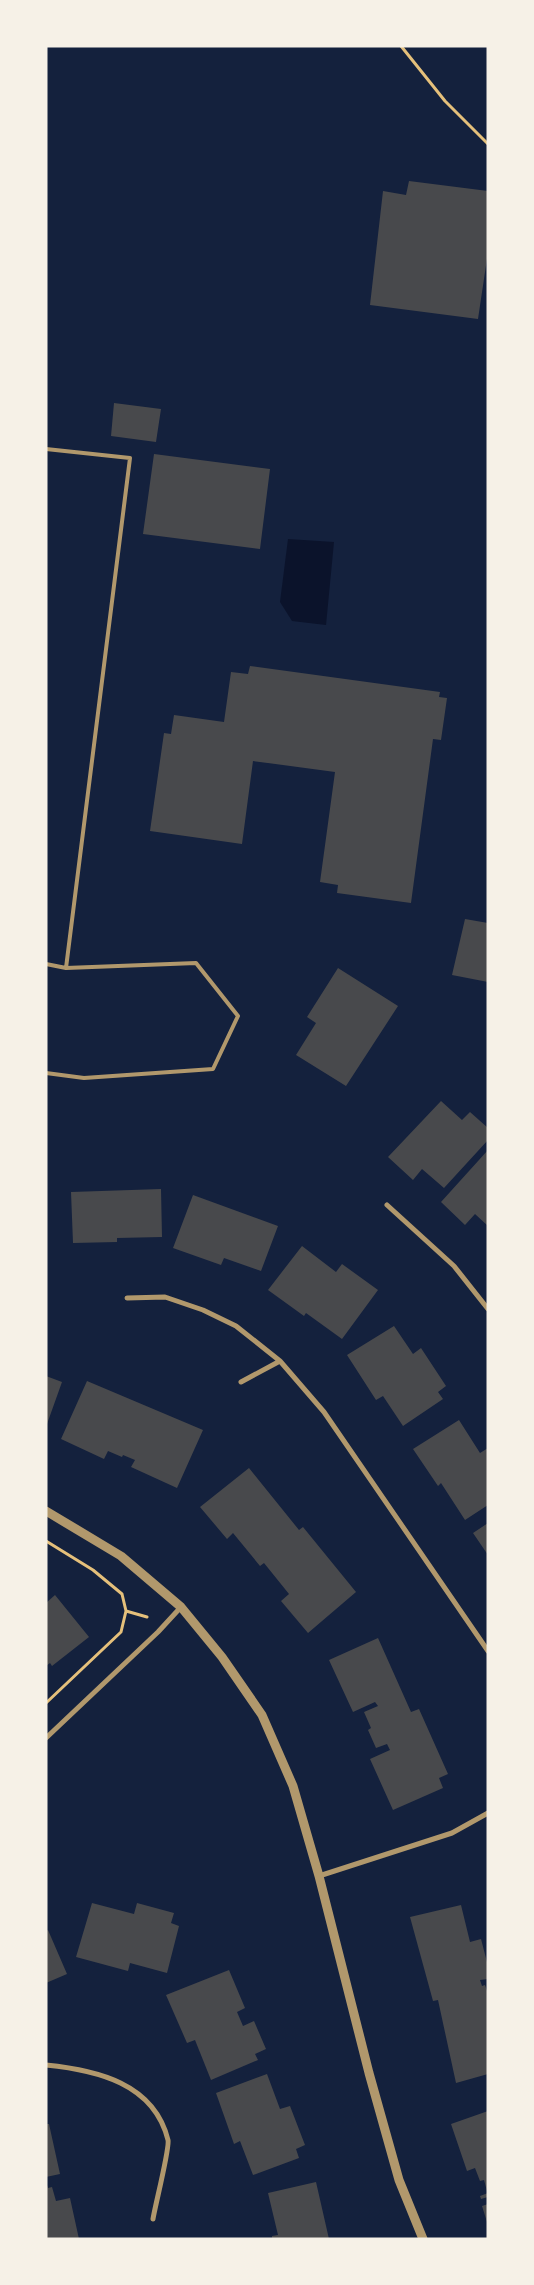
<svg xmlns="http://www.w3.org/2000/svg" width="534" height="2285" viewBox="0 0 534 2285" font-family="'Roboto Serif',serif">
<rect width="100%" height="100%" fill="#14213d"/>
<!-- water -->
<path fill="#0b132b" d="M288 539 334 542 326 625 292 621 280 602Z"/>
<!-- building -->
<path fill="#48494c" d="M409 181 488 191V252L478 319 370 305 383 191 406 195Z
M114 403 161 409 156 442 111 436Z
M154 454 270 469 260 549 143 534Z
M250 666 440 692 439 697 447 698 441 740 433 739 411 903 337 893 338 885 320 882 335 772 253 761 242 844 150 831 164 733 171 734 174 715 224 722 231 672 248 674Z
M465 919 488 923V982L452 975Z
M338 968 398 1006 346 1086 296 1055 316 1023 307 1017Z
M441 1101 462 1120 470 1112 488 1128V1140L444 1188 422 1169 413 1180 388 1157Z
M488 1150V1226L475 1214 465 1225 441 1202Z
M161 1189 162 1237 117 1238V1242L73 1243 71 1192Z
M193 1195 278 1226 261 1271 224 1258 221 1265 173 1248Z
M302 1246 336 1272 342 1264 378 1290 342 1339 306 1313 304 1316 268 1290Z
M394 1326 413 1354 421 1348 446 1386 438 1392 443 1399 403 1426 383 1396 376 1400 347 1355Z
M46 1376 62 1382 47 1424H46Z
M87 1381 203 1430 177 1488 131 1467 135 1460 123 1455 122 1457 108 1451 104 1459 61 1439Z
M459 1420 480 1453 488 1448V1505L465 1520 441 1483 438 1486 413 1449Z
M249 1468 299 1530 303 1527 356 1592 308 1633 281 1601 289 1594 264 1563 260 1566 233 1533 227 1539 200 1507Z
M488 1523V1555L473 1533Z
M55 1595 89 1637 52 1666 50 1663 46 1666V1603Z
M378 1638 411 1712 419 1709 448 1774 439 1778 443 1788 393 1810 370 1759 390 1750 387 1744 376 1748 368 1730 371 1728 364 1712 378 1706 375 1702 353 1712 329 1660Z
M92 1903 134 1914 137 1903 174 1913 171 1923 179 1926 167 1973 130 1963 128 1971 76 1957Z
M461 1905 470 1942 481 1939 488 1966V1979L480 1980 482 1986 485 1985 488 1994V2074L456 2083 438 2000 433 2001 410 1917Z
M48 1930 67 1974 46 1983V1931Z
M229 1970 245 2008 237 2012 243 2026 254 2021 266 2049 255 2054 258 2060 211 2080 195 2040 187 2043 166 1995Z
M267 2074 280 2109 290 2106 305 2145 296 2149 299 2158 253 2175 240 2141 234 2144 216 2093Z
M488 2111V2191H487L484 2180 480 2181 475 2168 467 2171 451 2124Z
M46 2124H49L60 2174 46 2177Z
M46 2182 48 2188 52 2187 56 2201 70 2198 79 2239H46Z
M316 2182 329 2239H272V2236L278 2235 268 2193Z
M488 2193V2197L481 2199 480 2196Z
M488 2204V2222H487L482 2206Z"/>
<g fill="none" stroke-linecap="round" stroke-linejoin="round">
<!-- path -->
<path stroke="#e5c07b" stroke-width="3" d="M401 46 445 101 488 144
M46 1541 93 1570 122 1594 126 1611 121 1632 46 1703
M126 1611 147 1617"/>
<!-- service -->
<path stroke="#b1986c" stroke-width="4" d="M46 449 130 458 66 968
M46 964 66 968 196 963 238 1016 213 1069 84 1078 46 1073"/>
<!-- minor -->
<path stroke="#b1986c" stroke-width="5" d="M387 1205 454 1266 488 1309
M127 1298 165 1297 203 1310 236 1326 280 1361 324 1412 488 1651
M241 1382 280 1361
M46 1738 158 1632 181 1607
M319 1876 452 1833 488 1813
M46 2065C96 2070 154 2083 168 2140 170 2148 155 2206 153 2219"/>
<!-- tertiary -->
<path stroke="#b1986c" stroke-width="9" d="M46 1511 121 1556 181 1607 222 1657 262 1715 293 1786 319 1876 369 2073 399 2180 423 2239"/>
</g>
<!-- border -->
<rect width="534" height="2285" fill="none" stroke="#f6f1e7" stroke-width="95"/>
</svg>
